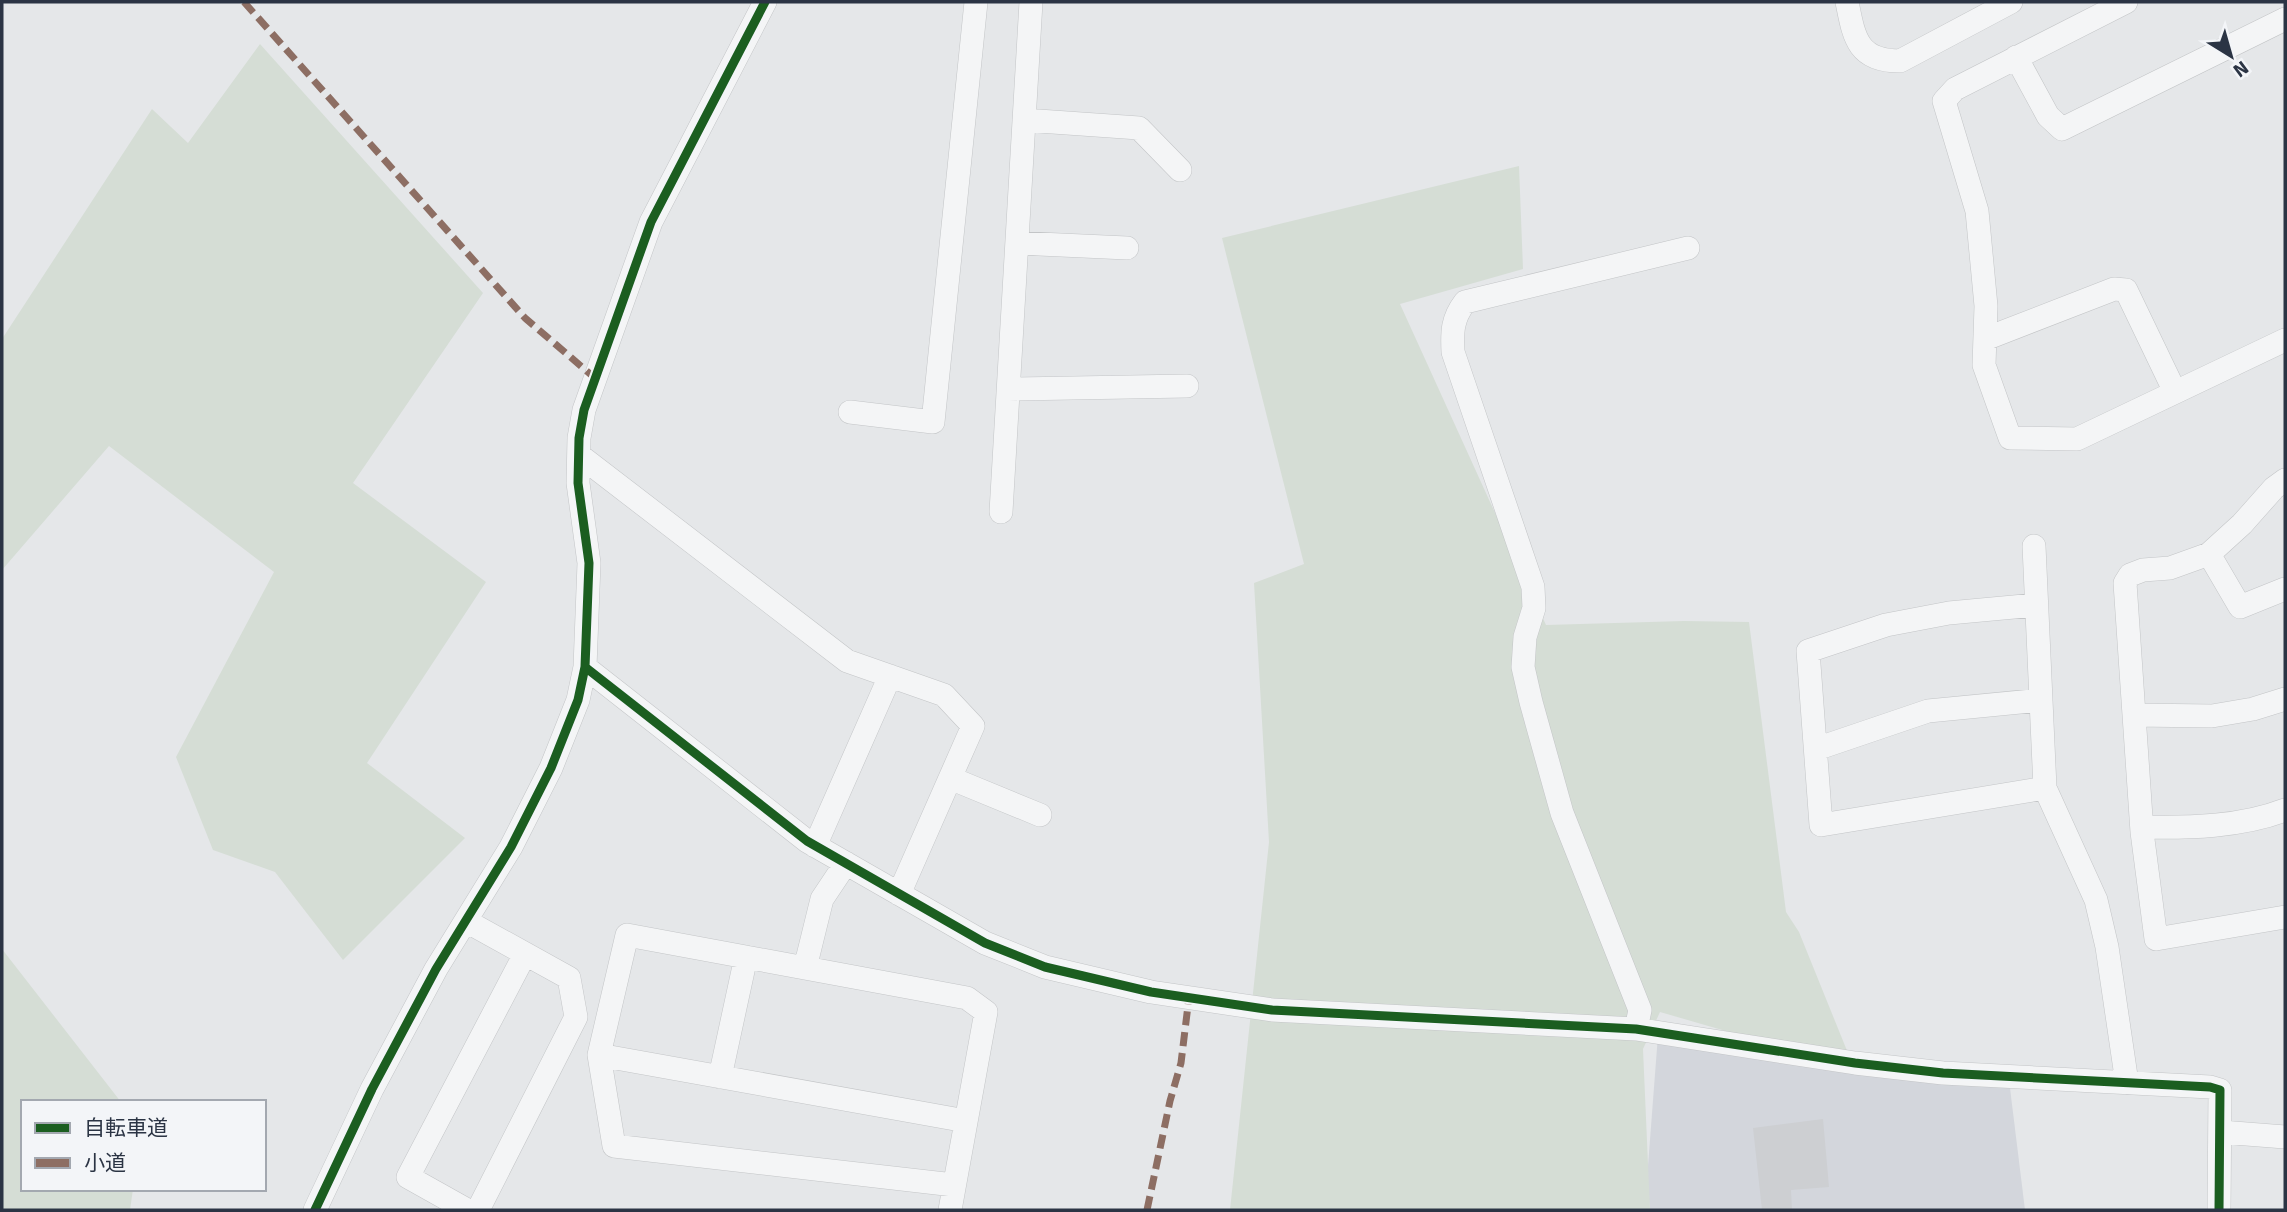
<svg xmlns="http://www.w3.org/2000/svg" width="2287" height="1212" viewBox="0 0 2287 1212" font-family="Signika,'Noto Sans JP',sans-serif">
<rect width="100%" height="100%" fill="#e5e7e9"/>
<!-- built -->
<path fill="#d3d6dc" d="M1658 1035 2009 1080 2025 1210H1650L1647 1179Z"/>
<!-- green -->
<path fill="#d5ddd5" d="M260 44 483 293 353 483 486 582 367 763 465 838 343 960 275 872 213 850 176 757 274 572 109 446 2 570V339L152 109 188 143Z
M1519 166 1523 269 1400 304 1546 625 1684 621 1749 622 1786 912 1799 932 1854 1068 1660 1012 1643 1049 1650 1210H1230L1269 842 1254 583 1304 564 1222 238Z
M2 949 121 1102H23V1189H133L130 1210H2Z"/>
<!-- building -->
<path fill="#cdcfd2" d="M1823 1119 1829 1187 1791 1190 1792 1210H1762L1753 1128Z"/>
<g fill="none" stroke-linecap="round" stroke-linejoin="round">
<!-- minor casing -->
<g stroke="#c3c5c7" stroke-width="24">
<path id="minor" d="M1847 2C1854 37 1857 61 1900 61L2011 2
M2126 2 1955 89 1944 101 1977 211 1986 306 1984 365 2010 438 2077 439 2285 340
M2016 57 2048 116 2062 129 2285 19
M1024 120 1139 128 1180 170
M1017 243 1127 248
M1985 339 2114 289 2126 290 2175 392
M1009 389 1187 386
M850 412 933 422 976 2
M579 455 847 661 944 695 973 726 899 894
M2285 480 2274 488 2242 524 2209 554 2170 568 2143 570 2130 575 2125 583 2142 832 2156 939 2285 917
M1001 512 1031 2
M2034 546 2045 788 2096 900 2107 947 2127 1083
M2209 554 2240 607 2285 589
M2035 605 1949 613 1886 625 1808 651 1821 825 2045 788
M585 667 807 841 985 943 1045 967 1151 992 1272 1010 1636 1029 1855 1063 1943 1073 2210 1087 2220 1090 2219 1210
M2134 715 2212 716 2253 709 2285 699
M1816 749 1928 711 2041 700
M950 778 1040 815
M2142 827C2189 828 2241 827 2285 810
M815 846 890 676
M466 921 569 978 576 1017 478 1210
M805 968 822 899 846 863
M1636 1029 1640 1010 1562 813 1531 702 1523 667 1525 637 1534 608 1533 587 1453 352C1452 332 1452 319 1465 302L1688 248
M599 1055 966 1121
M720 1077 746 957
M2221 1132 2285 1137
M315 1210 372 1089 436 969 511 847 551 768 578 700 585 667 589 563 578 483 579 438 584 410 651 222 765 2
M467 1210 408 1177 525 954
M950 1210 986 1012 967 998 627 935 599 1055 614 1146 954 1185"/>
</g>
<!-- minor -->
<use href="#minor" stroke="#f4f5f6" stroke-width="23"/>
<!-- quiet -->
<path stroke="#8d6e63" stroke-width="7" stroke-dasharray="14 7" stroke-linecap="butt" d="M244 2 525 318 596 379
M1147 1210 1170 1101 1181 1063 1189 997"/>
<!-- cycleway casing -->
<g stroke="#f3f5f8" stroke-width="13">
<path id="cycleway" d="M585 667 807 841 985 943 1045 967 1151 992 1272 1010 1636 1029 1855 1063 1943 1073 2210 1087 2220 1090 2219 1210
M315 1210 372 1089 436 969 511 847 551 768 578 700 585 667 589 563 578 483 579 438 584 410 651 222 765 2"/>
</g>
<!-- cycleway -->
<use href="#cycleway" stroke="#1b5e20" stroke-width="9"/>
</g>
<!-- border -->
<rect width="2287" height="1212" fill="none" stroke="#2b3444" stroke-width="7"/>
<!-- legend -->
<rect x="21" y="1100" width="245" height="91" fill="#f3f5f8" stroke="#a3a8b0" stroke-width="2"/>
<rect x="35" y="1123" width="35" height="10" fill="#1b5e20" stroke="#a3a8b0" stroke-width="2"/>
<text x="84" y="1135" font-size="21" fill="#2b3444">自転車道</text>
<rect x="35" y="1158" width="35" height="10" fill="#8d6e63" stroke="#a3a8b0" stroke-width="2"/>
<text x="84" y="1170" font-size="21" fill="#2b3444">小道</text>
<!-- north arrow -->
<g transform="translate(2231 56) rotate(143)" stroke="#f3f5f8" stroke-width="5" paint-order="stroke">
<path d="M0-5L12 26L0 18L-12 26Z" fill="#2b3444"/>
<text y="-10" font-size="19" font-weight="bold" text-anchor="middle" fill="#2b3444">N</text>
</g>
</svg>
